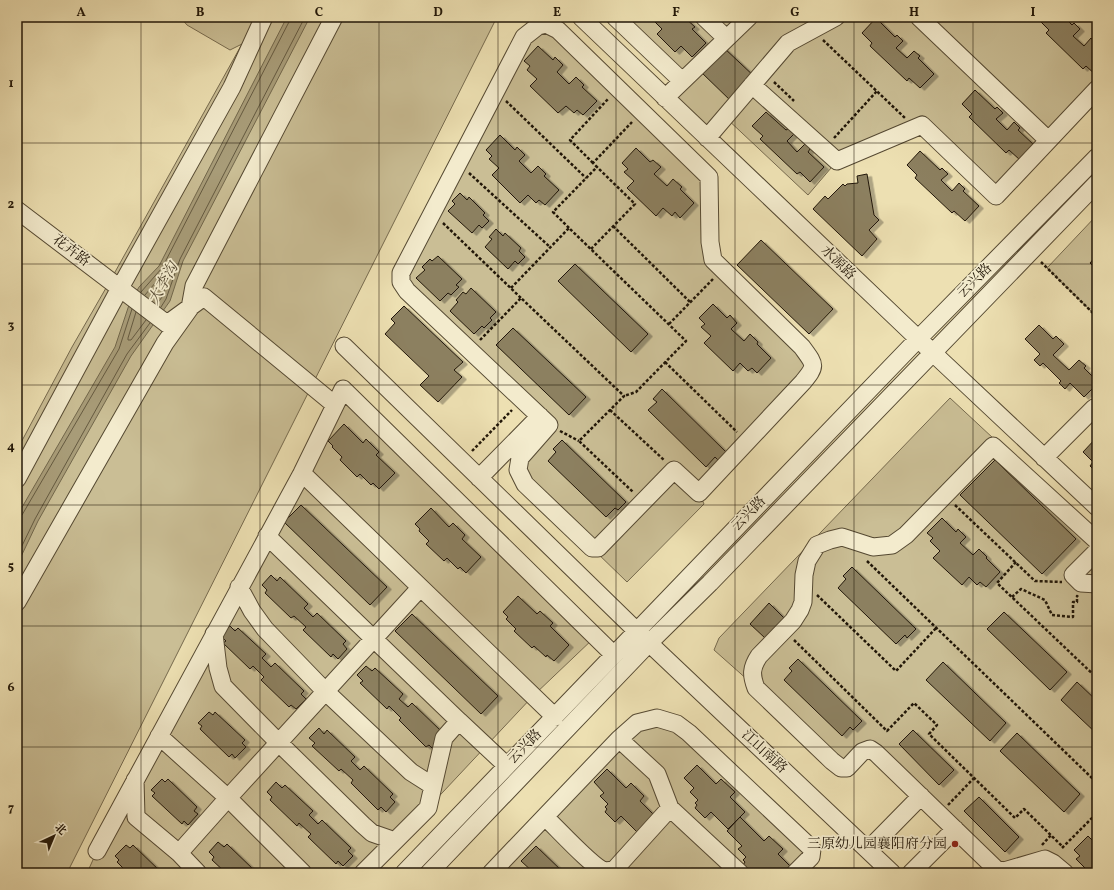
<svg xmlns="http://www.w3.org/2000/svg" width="1114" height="890" viewBox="0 0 1114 890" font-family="Vollkorn,'Noto Serif SC',serif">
<defs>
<filter id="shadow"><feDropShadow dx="4.5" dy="2.5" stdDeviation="0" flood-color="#0004"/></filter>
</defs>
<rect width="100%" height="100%" fill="#ede0b2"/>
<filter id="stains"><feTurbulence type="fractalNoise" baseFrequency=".005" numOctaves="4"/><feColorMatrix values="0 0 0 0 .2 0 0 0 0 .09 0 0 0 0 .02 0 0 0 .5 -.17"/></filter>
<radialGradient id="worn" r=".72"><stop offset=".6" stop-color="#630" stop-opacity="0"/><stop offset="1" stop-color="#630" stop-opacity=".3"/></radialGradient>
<!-- green -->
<path fill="#cabe95" stroke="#766a4e" d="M180 17H497L67 873H17V450L72 347 110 281 242 44 230 50 187 25Z
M615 17H1097V89L996 196 922 125 837 161 808 195 725 117 707 138 665 98 682 82Z
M546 24 709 177 713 260 812 361 699 493 704 504 627 582 592 548 518 470 549 425 407 291 401 273 524 37Z
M1097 215V317L1047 268Z
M343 389 595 637 533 696 428 808 363 873H87L97 851Z
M950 398 1094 532 1097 541V873H1065L1053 863 1004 871 876 753 847 768 714 650 719 638Z
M637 723 677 724 812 849 795 873H492Z"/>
<!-- water -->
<path fill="#a89c78" stroke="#72674b" d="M287 17H310L183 261 170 301 131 356 38 521 17 565V517L21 509 115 347 129 305 139 287 159 266Z"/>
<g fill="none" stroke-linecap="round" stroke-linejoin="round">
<!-- shore -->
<path stroke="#655a40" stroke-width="1" d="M141 292 162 268 290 20V17
M145 295 167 269H170L171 271 162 297 157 304
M161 307 166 299 180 259 305 17
M136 312 128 338V340H131L146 320
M17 518 20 517 22 515 119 349 132 309
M17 556 35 519 127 354 150 323"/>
</g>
<!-- building -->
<path fill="#8c8060" stroke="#221708" filter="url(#shadow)" d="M652 17H684L695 27 692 29 706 43 692 57 681 46 675 52 657 34 662 29 651 18Z
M1042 17H1064L1072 25 1074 23 1080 29 1073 36 1084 46 1091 38 1096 44 1095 46 1097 48V76L1086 66 1083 69 1046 33 1049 30 1039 20Z
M876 18 895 37 897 35 903 41 896 48 907 58 914 51 920 56 918 58 934 74 920 88 909 78 907 81 870 46 872 43 862 33Z
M538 46 553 60 555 57 563 65 557 72 569 84 576 77 584 85 582 87 597 101 583 115 577 110 574 113 566 106 558 113 530 86 537 79 527 70 530 66 524 61Z
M723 47 756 78 733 103 700 71Z
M975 90 995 109 997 107 1003 113 996 119 1007 130 1014 122 1020 128 1018 130 1034 145 1020 160 1009 150 1006 153 969 117 972 114 962 104Z
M766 112 786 130 788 129 794 134 787 141 797 152 805 144 810 149 808 152 824 167 810 182 800 172 797 174 760 139 763 136 752 126Z
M500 135 515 150 517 147 525 155 519 161 531 173 538 166 546 174 544 176 559 190 545 205 539 200 536 203 528 195 520 203 492 175 499 168 489 159 492 156 486 150Z
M636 148 650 162 653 160 661 167 654 174 667 186 673 179 682 187 680 189 694 203 680 218 675 212 672 216 663 208 656 216 627 188 634 181 624 172 628 169 622 163Z
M920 151 940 170 942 168 948 174 941 180 952 191 959 183 965 189 963 191 979 206 965 221 954 211 952 213 915 178 917 175 907 165Z
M867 174 874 215 879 220 869 230 877 239 862 256 813 209 825 196 828 199 843 184 845 186 847 184 858 183 857 176Z
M460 193 467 200 469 197 485 213 483 215 489 221 482 228 479 225 472 233 448 211 455 204 452 201Z
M496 229 503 236 505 233 521 248 519 251 525 257 518 264 515 261 508 269 485 247 492 239 489 237Z
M761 240 833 309 809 334 737 265Z
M1097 255V270L1090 263Z
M438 256 462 279 456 285 459 287 451 295 448 293 440 301 416 278 425 270 422 267 430 259 432 261Z
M575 264 648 334 631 352 558 281Z
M471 288 496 312 490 318 492 320 484 328 482 326 474 334 450 311 458 302 456 300 463 292 466 294Z
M713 304 727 318 730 315 737 323 731 329 744 341 750 334 758 342 757 344 771 358 757 373 752 368 748 371 740 363 733 371 704 343 711 336 701 327 705 324 699 318Z
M404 306 463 362 454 370 462 377 438 402 420 385 429 376 385 334 395 323 391 319Z
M1039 325 1053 339 1056 336 1064 344 1053 355 1069 370 1079 360 1086 366 1084 368 1097 381V384L1084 397 1070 383 1065 389 1059 383 1061 381 1043 363 1040 366 1034 360 1040 354 1025 339Z
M513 328 586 397 569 415 496 345Z
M662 389 726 452 718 460 715 457 706 467 648 410 657 402 653 399Z
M344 424 363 443 366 439 379 452 376 455 395 473 379 489 373 483 371 485 360 474 357 477 340 460 342 457 332 447 333 446 328 441Z
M1097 437V473L1090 466 1093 462 1083 452Z
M562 440 626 502 618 510 615 508 606 517 548 461 556 452 553 449Z
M995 460 1076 539 1042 574 960 495Z
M301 505 387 587 370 605 284 522Z
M431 508 449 527 453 523 465 535 462 539 481 557 466 573 460 567 458 569 447 558 444 561 426 544 429 541 419 531 420 529 415 524Z
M942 518 956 532 958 529 966 537 960 543 973 555 979 549 987 557 986 558 1000 572 986 587 980 582 977 585 969 577 962 585 933 558 940 551 930 541 933 538 927 533Z
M852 567 916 629 907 638 905 635 896 644 838 588 846 579 843 576Z
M271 575 277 581 280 577 308 604 304 608 313 617 317 613 346 641 343 644 347 649 338 659 333 654 331 657 303 630 306 627 294 616 291 618 265 593 267 590 262 585Z
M518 596 537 614 540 611 553 623 550 626 569 645 554 661 547 655 546 657 534 646 532 648 514 631 516 629 506 619 508 617 503 612Z
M769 603 784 618 765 638 750 624Z
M1004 612 1067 672 1050 690 987 629Z
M412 614 498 696 481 714 395 631Z
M230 626 235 631 238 628 266 654 262 658 271 667 275 663 304 691 301 694 306 699 296 709 291 705 289 707 261 680 264 677 253 666 250 669 223 643 226 641 220 635Z
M798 659 862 721 853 730 850 727 842 736 784 680 792 671 789 668Z
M943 662 1006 723 990 741 926 680Z
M366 666 372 671 375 668 403 694 399 699 408 707 412 703 441 731 433 749 429 745 426 747 399 720 401 718 389 706 387 709 360 683 363 681 357 675Z
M1077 682 1097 701V734L1061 700Z
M209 712 213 715 215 712 245 740 242 743 246 747 235 758 232 754 229 757 200 729 202 726 198 723Z
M319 728 324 734 327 730 355 757 351 761 360 770 364 766 393 794 390 797 395 802 386 812 381 807 378 810 351 783 353 780 341 769 339 771 312 746 315 743 309 738Z
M913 730 954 770 939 785 899 744Z
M1017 733 1080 794 1064 812 1000 751Z
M697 765 716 784 721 779 735 792 730 797 745 812 728 829 711 812 705 818 695 808 697 805 695 803 698 800 690 792 694 788 684 778Z
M607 769 626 788 631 783 644 796 640 801 655 816 638 833 621 816 615 822 605 812 607 809 605 807 608 804 600 796 604 793 594 782Z
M162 779 165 782 168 779 197 807 194 811 198 814 188 825 184 821 182 824 152 796 155 793 151 790Z
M276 782 282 788 285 785 313 811 309 815 318 824 322 820 351 848 348 851 353 856 343 866 338 861 336 864 308 837 311 834 299 823 297 826 270 800 272 797 267 792Z
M979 797 1019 837 1005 852 964 811Z
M740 817 764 841 769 836 783 849 778 854 793 869 790 873H763L759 869 755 873H751L743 865 745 862 743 860 746 857 738 849 742 846 727 831Z
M1088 836 1097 845V873H1082L1086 869 1076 859 1080 856 1074 850Z
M218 842 224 847 227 844 255 871 253 873H226L212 860 214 857 209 852Z
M126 845 130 848 133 845 162 873H128L117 862 119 860 115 856Z
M536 846 564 873H534L521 861Z"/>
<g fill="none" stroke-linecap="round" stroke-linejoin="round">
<!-- minor casing -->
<g stroke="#554932" stroke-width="19">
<path id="minor" d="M581 17 932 352 1097 507
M615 17 682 81
M704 17 726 38
M919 17 1048 140
M546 24 558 30 709 177 710 242 713 260 802 347C815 365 817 365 803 382L699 493 674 470 598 548H592L525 484 518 470 520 458 549 425 407 291 401 282V273L524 37 538 26Z
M752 85 837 161 922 125 996 196 1097 89
M665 98 749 17
M707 138 788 43 836 17
M17 210 167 324 204 297 335 405
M344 346 649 643 892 873
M1044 458 1094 408 1097 411
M302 473 555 717
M479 478 540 416
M17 479 120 288 232 87 264 17
M267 536 459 721
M1097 551 1073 575 1081 583 1097 584
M239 587 252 611 265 629 325 691 411 772 433 786
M17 602 165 343 190 308 194 286 334 17
M214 634 218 668 223 686 278 742 363 825 372 833 395 841
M159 736 228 798 303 873
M619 739 637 723 657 718 677 724 689 733 812 849 811 857 795 873
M135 780 136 817 179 853 198 873
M545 817C556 827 593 868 605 871 608 871 612 870 614 870L670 808
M868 850 921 796
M97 851 302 473 343 389 614 655
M179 853 228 798 420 588
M363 873 428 808 444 738 459 721 507 766
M404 873 918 339 1097 157
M429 873 649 643 710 583 1097 183
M491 873 619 739 657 774 670 808 740 873
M911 873 955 829
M1065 873 1053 863 1045 859 1004 871 996 869 876 753 870 749 862 752 847 768H841L832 761 756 688C751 675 751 668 759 656L793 621 800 610 803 602 804 575 807 561 817 545 830 540 842 537 873 547 892 545 906 535 993 446 1097 541"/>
</g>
<!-- path -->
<path stroke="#221708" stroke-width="2.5" stroke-dasharray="3 2" stroke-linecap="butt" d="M823 40 905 118
M774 82 794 101
M506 101 586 178
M834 138 877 91
M593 163 570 140 608 99
M469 173 550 247
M443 223 521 298
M613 226 690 302
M569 228 553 212 597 167 593 163 632 122
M591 249 635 204 597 167
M1041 262 1097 317
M511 288 569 228 686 341 636 392 624 396
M669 324 713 279
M480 340 521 298 624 396 579 441 633 492
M665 362 737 432
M610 410 664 460
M560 431 579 441
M472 451 512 410
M955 505 1035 581 1062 582
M867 561 1092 778 1097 773
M1016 562 997 583 1097 678
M817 595 896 671 937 627
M1012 597 1021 589 1045 600 1052 615 1073 617V602H1077V596L1078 597
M794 640 887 731 914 703 937 725 929 734 1015 818 1024 809 1063 847
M948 805 974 778
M1042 845 1051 835
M1062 848 1097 813"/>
<!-- minor -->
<use href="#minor" stroke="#f3ebcd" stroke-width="17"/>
</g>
<!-- grid -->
<path fill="none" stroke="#221708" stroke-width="1" stroke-opacity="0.55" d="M141 17V873M260 17V873M379 17V873M498 17V873M616 17V873M735 17V873M854 17V873M973 17V873M17 143H1097M17 264H1097M17 385H1097M17 505H1097M17 626H1097M17 747H1097"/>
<!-- markers -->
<circle fill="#8f2418" stroke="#f3ebcd" stroke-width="1.5" cx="955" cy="844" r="4"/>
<g text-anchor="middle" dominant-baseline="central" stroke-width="3.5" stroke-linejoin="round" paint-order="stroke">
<!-- street labels -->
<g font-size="14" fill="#221708" stroke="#f3ebcd">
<text transform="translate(71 251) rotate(37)">花卉路</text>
<text transform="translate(838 263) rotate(44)">水源路</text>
<text transform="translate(975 281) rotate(-45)">云兴路</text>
<text transform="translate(749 514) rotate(-46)">云兴路</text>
<text transform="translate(525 747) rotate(-46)">云兴路</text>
<text transform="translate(764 752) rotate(43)">江山南路</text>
</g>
<!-- poi labels -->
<g font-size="14" fill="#221708" stroke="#f3ebcd" text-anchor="end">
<text x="947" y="844">三原幼儿园襄阳府分园</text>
</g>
<!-- water labels -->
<g font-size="15" font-style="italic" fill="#584c35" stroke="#f3ebcd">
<text transform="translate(164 284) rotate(-61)">大李沟</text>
</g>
</g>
<!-- margin -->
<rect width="1114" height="890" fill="none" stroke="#ede0b2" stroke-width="44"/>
<!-- north arrow -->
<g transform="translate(54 836) rotate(44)" stroke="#f3ebcd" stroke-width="3" paint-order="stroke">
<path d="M0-3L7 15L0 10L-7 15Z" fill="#221708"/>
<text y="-6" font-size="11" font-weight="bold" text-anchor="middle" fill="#221708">北</text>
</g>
<rect x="22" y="22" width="1070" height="846" fill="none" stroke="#221708" stroke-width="1.5"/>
<g font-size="13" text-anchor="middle" font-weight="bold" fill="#221708">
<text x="81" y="16">A</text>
<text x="200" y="16">B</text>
<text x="319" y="16">C</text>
<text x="438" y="16">D</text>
<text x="557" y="16">E</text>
<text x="676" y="16">F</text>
<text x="795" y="16">G</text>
<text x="914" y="16">H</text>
<text x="1033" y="16">I</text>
<text x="11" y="87">1</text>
<text x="11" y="208">2</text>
<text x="11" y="329">3</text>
<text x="11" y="450">4</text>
<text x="11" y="570">5</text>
<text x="11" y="691">6</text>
<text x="11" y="812">7</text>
</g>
<rect width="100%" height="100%" filter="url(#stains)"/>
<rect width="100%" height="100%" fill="url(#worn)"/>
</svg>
